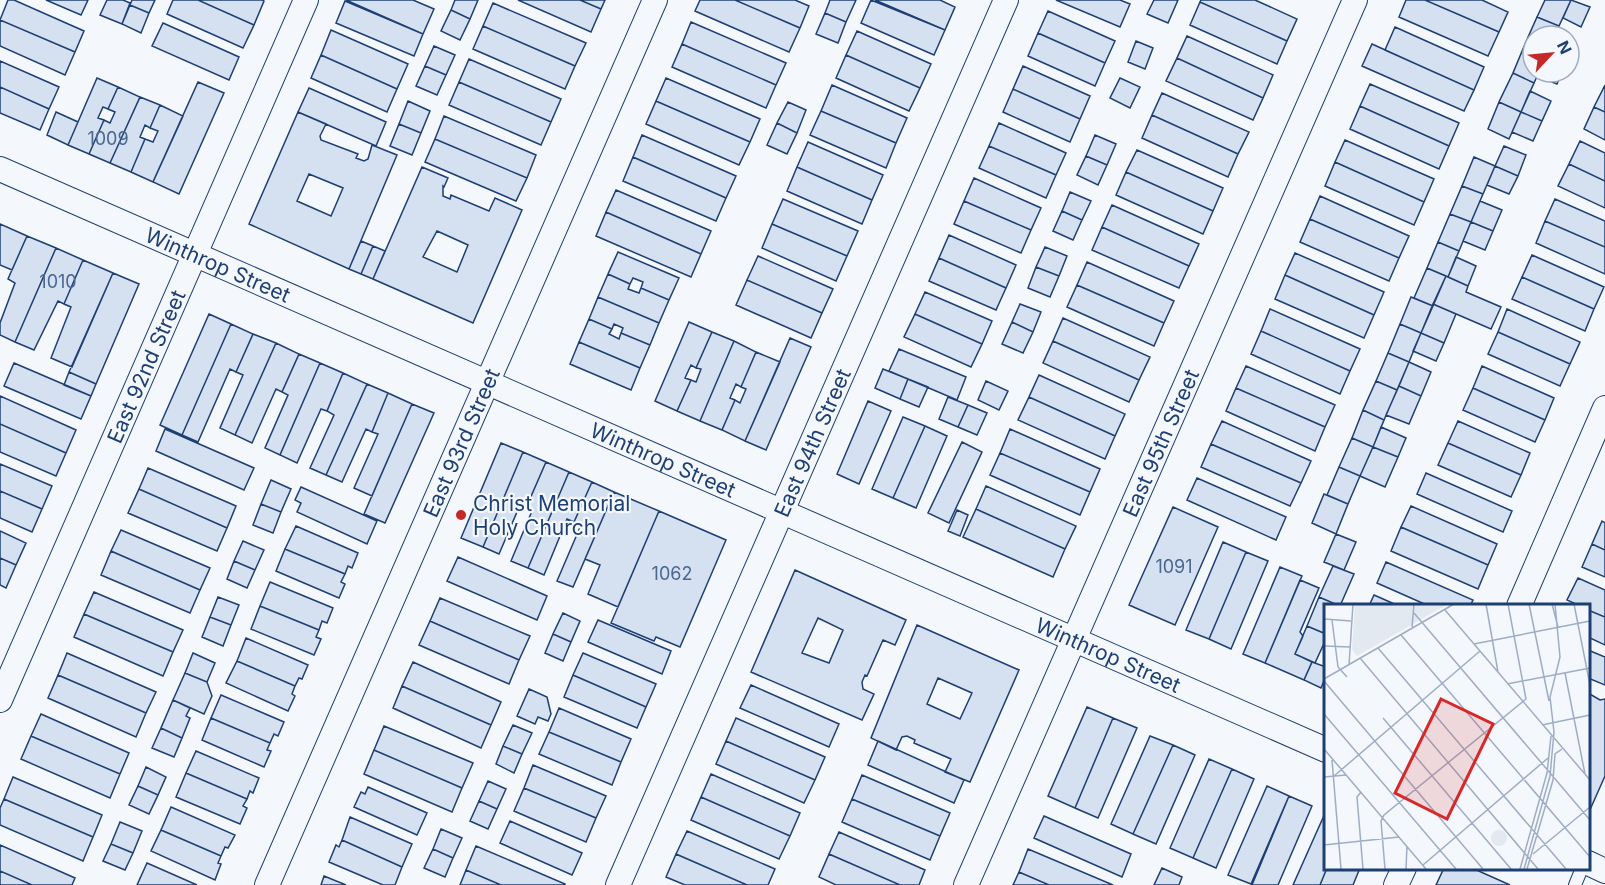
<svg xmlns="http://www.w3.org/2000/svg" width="1605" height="885" viewBox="0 0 1605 885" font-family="Inter,sans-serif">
<rect width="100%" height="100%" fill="#f4f7fb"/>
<!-- building -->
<path fill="#d5e0f0" stroke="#1d3f73" stroke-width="1.5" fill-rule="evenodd" d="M8 0H14L84 31 75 52 0 20Z
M46 0H88L81 15Z
M107 0H123L130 3 122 24 100 15Z
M132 0H155L149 13 130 5Z
M173 0H198L254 25 243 48 167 14Z
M198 0H262L264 1 254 25Z
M346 0H413L434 9 423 34Z
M455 0H478L470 19 451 10Z
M518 0H580L601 9 591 32Z
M580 0H605L601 9Z
M700 0H735L800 28 789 52 695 11Z
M735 0H795L809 6 800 28Z
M830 0H856L846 22 825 13Z
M871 0 945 30 934 55 861 23Z
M875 0H940L955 7 945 30Z
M1056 0H1120L1130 4 1120 27Z
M1154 0H1178L1168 23 1147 14Z
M1201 0H1255L1297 19 1287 41 1200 2Z
M1406 0H1425L1499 32 1488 56 1399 17Z
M1425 0H1482L1508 12 1499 32Z
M1545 0H1571L1559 26 1537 17Z
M1571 0 1590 7 1581 27 1563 18Z
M345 1 423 34 414 56 336 23Z
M1200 2 1287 41 1277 64 1190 25Z
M493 3 586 43 575 66 483 26Z
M130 5 149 13 141 33 122 24Z
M451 10 470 19 460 40 441 31Z
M1048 11 1115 41 1105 63 1038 33Z
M825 13 846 22 838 43 816 34Z
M1537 17 1559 26 1555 36H1533V48L1525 44Z
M0 20 75 52 65 75 0 46Z
M691 22 786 63 776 85 682 44Z
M163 23 239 57 229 80 152 46Z
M483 26 575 66 565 89 473 49Z
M1395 27 1484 67 1474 90 1385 50Z
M331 30 408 64 397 89 321 55Z
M857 31 931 64 920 88 846 55Z
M1038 33 1105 63 1095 86 1028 56Z
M1187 36 1273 75 1263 98 1177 58Z
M1136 41 1153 48 1145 69 1128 62Z
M682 44 776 85 766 108 672 67Z
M1372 44 1474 90 1464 111 1362 66Z
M1525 44 1533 48V72H1539L1534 83 1513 73Z
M434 46 455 55 446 75 425 66Z
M321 55 397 89 387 112 311 78Z
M846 55 920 88 909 111 836 78Z
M1177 58 1263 98 1253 120 1166 81Z
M469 59 561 99 551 122 459 82Z
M0 61 59 87 49 109 0 87Z
M425 66 446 75 437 95 416 86Z
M1023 66 1090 96 1080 119 1013 89Z
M1539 72H1562L1557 84 1537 76Z
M1513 73 1534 83 1521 112 1499 102Z
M97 78 118 87 108 109 103 107 98 118 104 120 89 154 68 145Z
M666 78 760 119 750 142 656 101Z
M1120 78 1140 87 1130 108 1110 98Z
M198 82 224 93 179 194 153 182Z
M459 82 551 122 541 145 449 105Z
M1370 84 1459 123 1449 146 1360 106Z
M832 85 907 118 896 143 821 111Z
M1605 85V112L1594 107Z
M0 87 49 109 40 130 0 113Z
M118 87 140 97 110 163 89 154 104 120 110 123 115 112 108 109Z
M309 88 386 122 376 146 298 112Z
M1013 89 1080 119 1070 142 1003 112Z
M1530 91 1551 101 1542 121 1521 112Z
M1162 93 1249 132 1238 154 1152 115Z
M140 97 160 105 150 128 145 125 140 137 145 139 131 172 110 163Z
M408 101 430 111 421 133 399 124Z
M656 101 750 142 739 165 646 124Z
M788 102 806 110 797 133 777 123Z
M1499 102 1521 112 1509 139 1488 129Z
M160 105 183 116 153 182 131 172 145 139 153 142 158 131 150 128Z
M1360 106 1449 146 1439 169 1350 129Z
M1594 107 1605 112V140L1584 129Z
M821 111 896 143 886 168 810 135Z
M56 112 78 122 68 145 47 135Z
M298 112 326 124 320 136 321 140 358 154 356 158 364 161 368 159 372 145 397 155 349 269 249 224ZM309 174 343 188 331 216 297 201Z
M1521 112 1542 121 1533 141 1512 132Z
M1152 115 1238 154 1228 177 1142 138Z
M444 116 536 155 527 178 435 139Z
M777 123 797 133 787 154 767 145Z
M999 123 1066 153 1056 175 989 146Z
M399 124 421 133 412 155 390 146Z
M642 135 736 176 726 198 633 157Z
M1095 135 1116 144 1107 165 1086 156Z
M435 139 527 178 516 201 425 162Z
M1345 140 1434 179 1424 202 1335 162Z
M1580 141 1605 153V181L1569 164Z
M808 142 883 175 872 200 797 167Z
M989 146 1056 175 1046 198 979 168Z
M1504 146 1526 155 1518 176 1495 166Z
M1137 150 1223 188 1213 211 1126 172Z
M1086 156 1107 165 1098 185 1077 175Z
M633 157 726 198 716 221 623 181Z
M1474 157 1495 166 1483 194 1462 186Z
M1335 162 1424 202 1414 225 1325 186Z
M1569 164 1605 181V208L1558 186Z
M1495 166 1518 176 1509 194 1487 185Z
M422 167 448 178 444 187 443 186V196L450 199 451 195 489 211 495 198 522 210 473 323 373 279ZM437 231 468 245 457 272 423 257Z
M797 167 872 200 862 224 787 191Z
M1126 172 1213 211 1203 234 1116 195Z
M974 178 1041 208 1031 230 964 201Z
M1462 186 1483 194 1471 222 1450 214Z
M616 190 711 231 701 254 606 212Z
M1070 192 1091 201 1082 220 1062 211Z
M1320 196 1409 236 1399 258 1310 219Z
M783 199 858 231 847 256 772 224Z
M1555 199 1605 221V247L1545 221Z
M964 201 1031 230 1021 253 954 224Z
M1480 201 1502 210 1493 231 1471 222Z
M1112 205 1199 244 1189 266 1102 227Z
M1062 211 1082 220 1073 240 1053 231Z
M606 212 701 254 691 277 596 236Z
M1450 214 1471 222 1459 251 1438 242Z
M1310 219 1399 258 1389 281 1300 242Z
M1545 221 1605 247V274L1536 243Z
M1471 222 1493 231 1485 250 1463 241Z
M0 224 27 236 12 270 0 265Z
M772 224 847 256 836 281 762 248Z
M1102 227 1189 266 1179 288 1092 250Z
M949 235 1016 265 1006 288 939 258Z
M27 236 56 248 15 342 0 335V323L15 283 8 279Z
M361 241 373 246 361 274 349 269Z
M1438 242 1459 251 1448 277 1427 268Z
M373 246 385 251 373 279 361 274Z
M1045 247 1067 256 1059 276 1036 267Z
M56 248 83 260 64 304 58 301 34 350 15 342Z
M618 252 679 278 669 300 641 288 643 282 633 278 630 284 608 274Z
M1295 253 1384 292 1374 315 1285 275Z
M1532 255 1604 287 1594 309 1522 277Z
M758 256 833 289 822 313 747 280Z
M1456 257 1476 266 1468 286 1448 277Z
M939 258 1006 288 996 310 929 281Z
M83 260 113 273 72 367 51 358 71 307 64 304Z
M1087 262 1174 301 1164 323 1077 285Z
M1036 267 1059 276 1050 297 1028 288Z
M1427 268 1446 276 1433 306 1414 298Z
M113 273 139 284 96 384 69 372Z
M608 274 630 284 628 289 639 293 641 288 669 300 659 323 598 297Z
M1285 275 1374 315 1364 338 1275 299Z
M1446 276 1468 286 1466 292 1501 307 1491 329 1433 304Z
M1522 277 1594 309 1585 331 1512 299Z
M747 280 822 313 811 338 736 305Z
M1077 285 1164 323 1154 346 1067 307Z
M925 292 992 321 982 344 915 314Z
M598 297 659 323 650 345 621 333 623 328 614 324 612 329 589 319Z
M1411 297 1433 306 1421 333 1400 324Z
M1020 304 1041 312 1033 332 1012 322Z
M1433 304 1456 314 1444 343 1421 333Z
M1270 309 1360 349 1350 371 1261 331Z
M1507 309 1580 342 1570 364 1498 332Z
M209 314 231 324 182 435 160 425Z
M915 314 982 344 971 367 904 337Z
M1063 318 1150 357 1139 380 1053 341Z
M589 319 612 329 609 334 619 339 621 333 650 345 640 368 579 342Z
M689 322 712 332 696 368 691 365 685 378 691 380 677 411 655 401Z
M1012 322 1033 332 1023 353 1002 344Z
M231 324 253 334 236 372 230 369 198 442 182 435Z
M1400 324 1421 333 1409 362 1388 353Z
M1261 331 1350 371 1340 394 1251 354Z
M712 332 734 341 700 421 677 411 691 380 696 382 701 369 696 368Z
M1498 332 1570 364 1560 386 1488 354Z
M1421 333 1444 343 1436 361 1413 351Z
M253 334 276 343 235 435 220 428 243 375 236 372Z
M790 338 811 347 766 450 745 441Z
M734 341 756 352 741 387 736 384 730 398 735 400 722 430 700 421Z
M1053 341 1139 380 1129 402 1043 363Z
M579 342 640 368 631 390 570 364Z
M276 343 299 354 282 392 276 389 252 443 235 435Z
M899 349 966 377 957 400 889 371Z
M756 352 780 362 745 441 722 430 735 400 740 403 746 389 741 387Z
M1388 353 1409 362 1397 390 1376 381Z
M299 354 320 363 280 455 265 448 288 395 282 392Z
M1409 362 1431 372 1421 396 1399 386Z
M14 363 91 396 81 419 4 386Z
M320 363 343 373 327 411 321 409 297 463 280 455Z
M1246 366 1335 405 1325 427 1236 388Z
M1482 366 1554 398 1545 420 1473 388Z
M883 369 908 379 900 399 875 388Z
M69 372 96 384 91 396 64 385Z
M343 373 367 384 326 475 310 468 334 415 327 411Z
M1039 375 1125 414 1115 436 1029 397Z
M908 379 928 387 919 407 900 399Z
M986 381 1008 391 999 410 978 400Z
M1376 381 1397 390 1384 420 1363 410Z
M367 384 388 393 372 432 366 429 342 482 326 475Z
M1399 386 1421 396 1409 424 1386 415Z
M1236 388 1325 427 1315 451 1226 411Z
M1473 388 1545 420 1535 442 1463 410Z
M388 393 412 404 372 496 354 488 378 434 372 432Z
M0 396 76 430 66 453 0 424Z
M948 397 968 405 958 427 939 419Z
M1029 397 1115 436 1105 459 1018 420Z
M868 401 891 411 859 484 837 474Z
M412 404 434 413 385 523 364 514Z
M968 405 987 413 977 435 958 427Z
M1363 410 1384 420 1373 447 1352 438Z
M903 417 925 426 893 498 872 489Z
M1222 421 1311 461 1301 483 1211 444Z
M1458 421 1530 453 1521 475 1448 443Z
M0 424 66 453 56 476 0 452Z
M925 426 947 436 916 508 893 498Z
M1381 427 1406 438 1398 457 1373 447Z
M165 429 254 468 244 490 156 451Z
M1010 429 1100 469 1090 492 1000 453Z
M1352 438 1373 447 1360 476 1339 467Z
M962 442 982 452 949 523 928 513Z
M501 443 523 452 483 547 461 538Z
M1448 443 1521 475 1511 497 1438 465Z
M1211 444 1301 483 1290 506 1201 467Z
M1373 447 1398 457 1385 487 1360 476Z
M523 452 546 462 526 508 520 505 499 554 483 547Z
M1000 453 1090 492 1080 515 990 475Z
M546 462 569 472 528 568 511 561 532 511 526 508Z
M0 464 52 486 42 509 0 491Z
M1339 467 1360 476 1348 504 1327 495Z
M148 468 236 506 227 528 139 489Z
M569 472 592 482 574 522 567 519 544 575 528 568Z
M1426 473 1512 511 1503 532 1417 494Z
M1197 478 1286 517 1276 540 1187 500Z
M271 480 291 489 281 512 261 504Z
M592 482 614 492 573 587 557 581 581 525 574 522Z
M986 486 1076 526 1065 549 976 509Z
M301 487 377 521 367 544 297 512 301 503 295 500Z
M139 489 227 528 217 551 128 513Z
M0 491 42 509 32 532 0 518Z
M614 492 659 511 618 607 588 594 600 565 585 559Z
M1324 494 1348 504 1336 534 1312 523Z
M261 504 281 512 273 533 253 525Z
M1411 506 1497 544 1488 565 1401 527Z
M1173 507 1218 527 1175 625 1129 605Z
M976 509 1065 549 1053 577 963 537Z
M957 510 968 515 960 536 948 531Z
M659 511 726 540 680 647 656 637 654 641 611 623Z
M1602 521 1605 523V550L1592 544Z
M296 526 358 553 352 568 348 566 345 574 285 549Z
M1401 527 1488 565 1478 589 1391 551Z
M121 530 210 568 200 590 111 551Z
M0 531 26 543 16 565 0 558Z
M1336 534 1356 542 1344 570 1324 562Z
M243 541 264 550 255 570 234 561Z
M1223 542 1246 552 1209 639 1186 630Z
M1592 544 1605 550V577L1582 567Z
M285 549 345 574 341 582 345 584 339 598 276 571Z
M111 551 200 590 190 613 101 575Z
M1246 552 1268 561 1231 649 1209 639Z
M458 557 547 596 537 620 447 581Z
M0 558 16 565 6 588 0 585Z
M234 561 255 570 247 588 227 579Z
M1386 562 1473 600 1470 606H1429L1377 583Z
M1333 566 1354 574 1340 606 1319 597Z
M1280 567 1302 576 1265 663 1243 654Z
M795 570 906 620 895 645 883 640 867 676 865 675 862 682 863 689 874 694 862 720 751 672ZM818 618 843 630 829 663 802 653Z
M1578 578 1605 590V617L1588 610V606H1580L1567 600Z
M1300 580 1319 588 1300 632 1303 636 1295 654 1312 662 1304 680 1265 663Z
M270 582 333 608 327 623 322 621 319 630 260 606Z
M94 592 183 630 173 652 84 614Z
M1374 595 1399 606H1369Z
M218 597 239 605 231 625 210 617Z
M1319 597 1340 606H1326V634L1307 626Z
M440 598 530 636 519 660 430 621Z
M260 606 319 630 316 637 321 639 314 655 251 629Z
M1588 610 1605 617V645L1588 637Z
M563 613 580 621 571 642 553 634Z
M84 614 173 652 163 676 74 637Z
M210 617 231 625 223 646 202 637Z
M598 620 671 651 662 674 588 642Z
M430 621 519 660 509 684 419 645Z
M917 625 1019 670 970 782 945 772 951 759 914 743 915 740 907 736 902 737 896 750 871 738ZM938 678 972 693 960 719 927 704Z
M1307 626 1326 634V639L1315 663 1295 654Z
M553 634 571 642 563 661 545 653Z
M246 638 308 665 302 679 299 678 295 686 237 661Z
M1588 650 1605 657V685L1588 678Z
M67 653 156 692 146 713 58 675Z
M193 653 215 663 207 682 185 673Z
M583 653 656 684 646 707 573 675Z
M237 661 295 686 292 694 295 696 288 711 226 683Z
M413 662 501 702 491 725 402 686Z
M1312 662 1326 667V676L1321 688 1304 680Z
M185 673 207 682 212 696 204 714 173 700Z
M58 675 146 713 136 737 48 698Z
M573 675 646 707 637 728 564 697Z
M751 685 839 724 829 747 740 708Z
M402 686 491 725 481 748 393 708Z
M529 689 547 697 551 714 548 721 538 717 535 724 517 716Z
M1588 693 1600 700 1605 699V776L1589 812Z
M221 695 284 722 278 736 274 734 270 743 211 718Z
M173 700 190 708 186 716 190 718 182 738 161 728Z
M1087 707 1113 718 1075 808 1048 796Z
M559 708 631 739 621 762 549 732Z
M41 714 129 753 120 774 31 736Z
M211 718 270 743 267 750 271 751 264 767 202 740Z
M736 718 825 757 815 780 726 741Z
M1113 718 1137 728 1098 818 1075 808Z
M513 725 532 733 522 754 503 746Z
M384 726 473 763 462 788 374 750Z
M161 728 182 738 174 757 152 748Z
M549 732 621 762 612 785 539 754Z
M31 736 120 774 110 798 21 759Z
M1150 736 1173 745 1133 834 1111 824Z
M726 741 815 780 804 803 716 764Z
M878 741 964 780 954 803 868 765Z
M1173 745 1195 755 1156 844 1133 834Z
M503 746 522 754 514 773 496 764Z
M374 750 462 788 452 812 364 774Z
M196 751 259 778 253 793 250 791 247 799 186 773Z
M1209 759 1232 769 1193 858 1170 848Z
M533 765 606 796 596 818 524 788Z
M146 767 166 777 158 795 138 786Z
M1232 769 1254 779 1216 868 1193 858Z
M186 773 247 799 243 806 247 808 240 824 176 797Z
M711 774 800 813 790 836 701 797Z
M862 775 950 813 940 836 852 799Z
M13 777 102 815 93 837 4 799Z
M488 781 506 789 497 809 479 801Z
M138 786 158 795 149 814 129 805Z
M1267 786 1289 796 1251 884 1228 875Z
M368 787 427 813 417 835 354 807 361 792 365 794Z
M524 788 596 818 586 842 514 811Z
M1289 796 1312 806 1278 885H1252Z
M701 797 790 836 779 859 691 820Z
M4 799 93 837 83 861 0 825V808Z
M852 799 940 836 930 860 842 822Z
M479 801 497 809 488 829 470 821Z
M171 807 235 835 228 848 225 847 221 856 161 830Z
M1326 811 1327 868 1320 885H1293Z
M1044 816 1131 854 1122 877 1034 838Z
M350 817 412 844 402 867 342 840Z
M510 821 582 853 572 875 500 843Z
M120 822 142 831 133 853 111 844Z
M441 829 462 838 453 858 433 849Z
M161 830 221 856 218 863 221 864 215 880 151 851Z
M687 831 775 869 768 885H747L676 854Z
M839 832 925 870 919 885H900L829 854Z
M342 840 402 867 395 885H383L329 862 336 845 339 847Z
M111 844 133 853 125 870 103 861Z
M0 845 75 878 72 885H32L0 871Z
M476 846 565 884V885H501L466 870Z
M433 849 453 858 445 877 424 868Z
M1028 849 1113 885H1049L1019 872Z
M676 854 747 885H685L666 877Z
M829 854 900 885H836L819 877Z
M147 863 197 885H137Z
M1162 868 1182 877 1179 885H1154Z
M1327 868H1360L1353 885H1320Z
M1444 868H1472L1510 885H1436Z
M466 870 501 885H460Z
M0 871 32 885H0Z
M1019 872 1049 885H1013Z
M324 876 346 885H321Z"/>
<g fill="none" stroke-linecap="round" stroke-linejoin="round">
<!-- service casing -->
<g stroke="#1d3f73" stroke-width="14">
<path id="service" d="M1575 885 1582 868"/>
</g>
<!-- minor casing -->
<g stroke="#1d3f73" stroke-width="26">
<g id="minor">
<path id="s1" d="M0 169 1326 750"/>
<path d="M1519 606 1605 408"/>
<path id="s2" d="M0 700 306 0"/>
<path d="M1588 863 1605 871"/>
<path id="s3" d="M267 885 655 0"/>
<path id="s4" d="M618 885 1006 0"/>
<path id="s5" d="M966 885 1355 0"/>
<path d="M1396 885 1404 868"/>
</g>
</g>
<!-- service -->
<use href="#service" stroke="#f4f7fb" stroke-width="12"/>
<!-- minor -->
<use href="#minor" stroke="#f4f7fb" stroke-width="24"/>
</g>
<!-- markers -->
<circle fill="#c62828" stroke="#f4f7fb" stroke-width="2" cx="461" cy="515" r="6"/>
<g text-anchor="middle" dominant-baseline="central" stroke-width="4.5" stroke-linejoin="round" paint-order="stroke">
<!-- number labels -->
<g font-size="18" fill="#4b6792">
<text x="108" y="138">1009</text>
<text x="58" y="281">1010</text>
<text x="1174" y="566">1091</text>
<text x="672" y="573">1062</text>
</g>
<!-- street labels -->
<g font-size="21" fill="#1d3f73" stroke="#f4f7fb">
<text stroke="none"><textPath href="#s1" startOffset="238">Winthrop Street</textPath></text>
<text stroke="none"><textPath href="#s2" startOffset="364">East 92nd Street</textPath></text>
<text stroke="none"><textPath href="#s3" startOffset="483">East 93rd Street</textPath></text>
<text stroke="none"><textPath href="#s5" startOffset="483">East 95th Street</textPath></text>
<text stroke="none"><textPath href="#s4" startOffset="483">East 94th Street</textPath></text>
<text stroke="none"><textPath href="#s1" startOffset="724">Winthrop Street</textPath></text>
<text stroke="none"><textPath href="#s1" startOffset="1210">Winthrop Street</textPath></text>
</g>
<!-- poi labels -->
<g font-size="21" fill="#1d3f73" stroke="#f4f7fb" text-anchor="start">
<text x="473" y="503">Christ Memorial<tspan x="473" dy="24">Holy Church</tspan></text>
</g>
</g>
<!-- overview -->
<g transform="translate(1324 604)">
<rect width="266" height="266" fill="#f4f7fb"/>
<path d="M31 0H122V1L33 52 28 45ZM167 234a8 8 0 1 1 16 0a8 8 0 1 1-16 0Z" fill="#e3e9f0"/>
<path fill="none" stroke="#9eadc5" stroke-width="1.5" d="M162 0 174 68M205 0 225 97M228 0 234 23M250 0 266 81M121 6 266 176M90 9 266 216M0 15 27 17M8 16 14 63 23 73M88 23 90 0M77 31 266 253M150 40 266 17M0 42 26 43M54 44 242 265M36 54 214 265M25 61 29 0M241 69 261 170M0 75 130 0M0 77 159 265M183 80 266 64M0 110 132 265M59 114 187 265M218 121 266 111M0 145 102 265M8 156 17 265M10 172 156 47M0 173 22 171M37 188 33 193 39 265M0 241 75 233M209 250 266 203M99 261 224 154M61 265 57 217 60 211 202 95 184 0M82 265 83 242M196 265 223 169 227 132M200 265 226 172 230 128 226 93 236 53 231 0M203 265 229 176 231 150 238 145"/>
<path fill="#d62828" fill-opacity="0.15" stroke="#d62828" stroke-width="3" d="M117 95 169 120 123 215 71 189Z"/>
<rect width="266" height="266" fill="none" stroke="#1d3f73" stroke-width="3"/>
</g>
<!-- north arrow -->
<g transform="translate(1551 54) rotate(64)"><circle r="28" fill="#f4f7fb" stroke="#9eadc5" stroke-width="1.5"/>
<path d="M0-4.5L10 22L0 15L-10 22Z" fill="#c62828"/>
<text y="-9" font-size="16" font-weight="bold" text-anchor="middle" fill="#1d3f73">N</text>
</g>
</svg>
